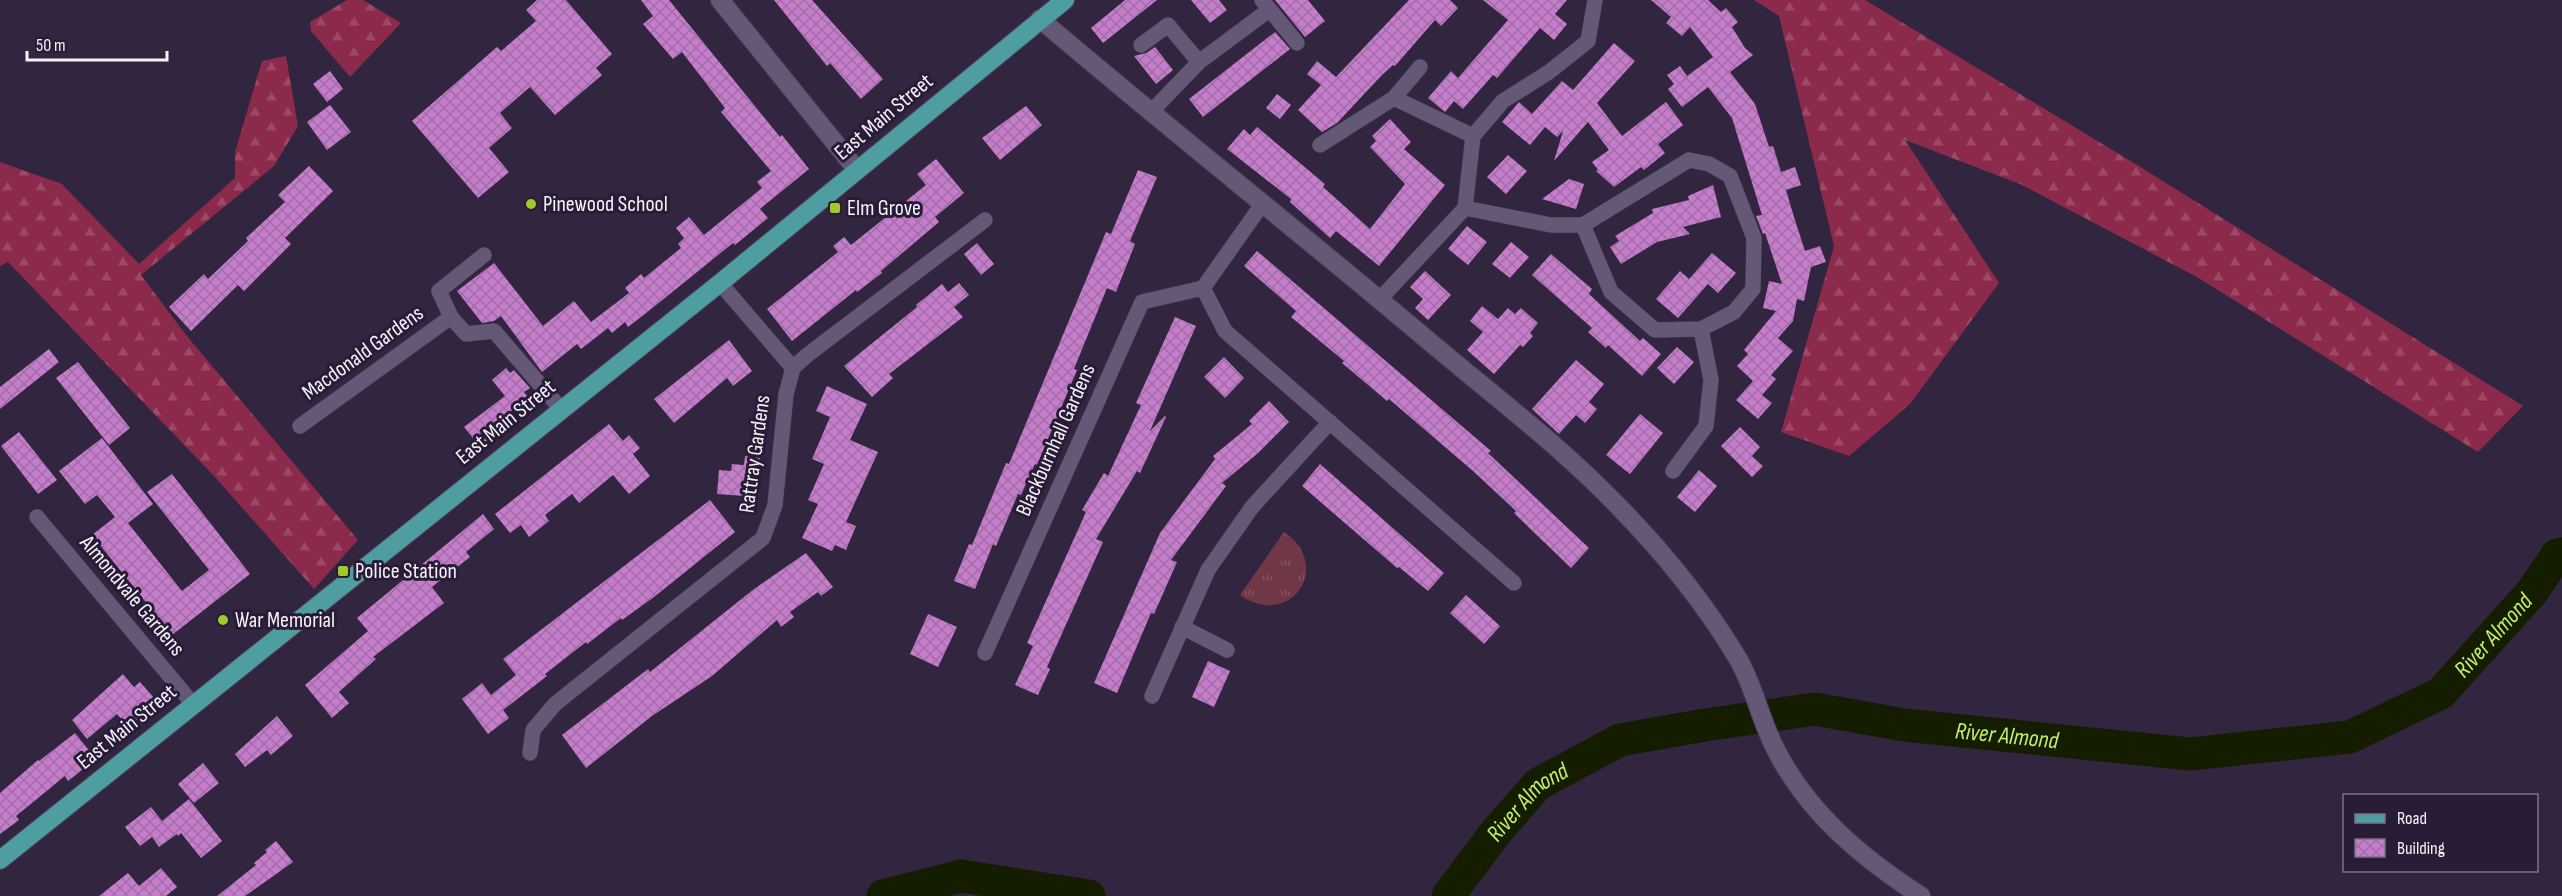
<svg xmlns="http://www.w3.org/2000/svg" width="2562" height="896" viewBox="0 0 2562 896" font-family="'Sofia Sans Condensed',sans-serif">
<defs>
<pattern id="forest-firs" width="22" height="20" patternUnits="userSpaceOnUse" patternTransform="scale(1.5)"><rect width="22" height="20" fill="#8c2a4b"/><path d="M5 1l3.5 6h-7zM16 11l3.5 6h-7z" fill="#9d4966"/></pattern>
<pattern id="park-tufts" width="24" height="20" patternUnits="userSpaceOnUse" patternTransform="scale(1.5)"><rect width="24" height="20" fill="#703746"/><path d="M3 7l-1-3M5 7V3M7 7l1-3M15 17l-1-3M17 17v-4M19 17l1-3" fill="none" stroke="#855462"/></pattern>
<pattern id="building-cross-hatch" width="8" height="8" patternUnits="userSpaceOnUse" patternTransform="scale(1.5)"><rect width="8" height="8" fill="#c57dcb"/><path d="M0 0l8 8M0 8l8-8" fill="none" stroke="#a06da5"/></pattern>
</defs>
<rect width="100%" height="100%" fill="#312540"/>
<!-- forest -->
<path fill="url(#forest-firs)" d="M347 0H363L401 23 350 77 311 31 310 22Z
M1754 0H1865L2142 168 2523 406 2478 452 2197 277 2020 184 1905 140 1999 283 1910 404 1849 456 1781 432 1834 246 1779 16Z
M286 56 298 126 274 166 141 275 186 335 358 540 314 589 215 477 8 262 0 266V162L62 184 139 264 235 178V152L262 61Z"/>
<!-- park -->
<path fill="url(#park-tufts)" d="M1284 532C1335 567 1289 630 1240 595Z"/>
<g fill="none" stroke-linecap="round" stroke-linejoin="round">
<!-- river -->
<g stroke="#141d00" stroke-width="33">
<path d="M883 896 961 876 1089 896"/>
<path id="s1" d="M1448 896 1496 832 1538 784 1620 740 1705 725 1815 709 1904 725 2190 754 2350 737 2441 693 2532 592 2557 555 2562 554"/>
</g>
</g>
<!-- building -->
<path fill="url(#building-cross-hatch)" d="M537 0H566L612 54 596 68 602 75 555 115 530 87 500 113 512 128 489 148 509 172 478 198 412 121 497 47 501 51 536 21 526 10Z
M641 0H669L780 137 782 135 809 169 760 209 768 218 735 245 733 243 650 310 628 327 625 322 612 333 608 328 581 349 577 344 542 372 501 316 494 321 482 323 457 291 494 263 543 326 574 301 591 322 629 293 625 288 641 274 644 278 681 248 678 244 684 238 676 228 689 217 704 235 762 188 757 182 771 171 721 112 725 108 682 52 673 59 643 24 653 16Z
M774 0H812L883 79 861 99 830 63 827 66Z
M1125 0H1157L1103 43 1091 28Z
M1191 0H1219L1227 10 1210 23Z
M1275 0H1308L1325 21 1305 37Z
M1409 0H1450L1458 8 1441 26 1435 20 1395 66 1393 65 1381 76 1337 123 1322 132 1298 110 1321 85 1307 74 1317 61 1336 77Z
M1483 0H1567L1555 14 1567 24 1554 40 1540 28 1497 78 1493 75 1463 109 1454 101 1445 112 1428 98 1451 71 1458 78 1508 20Z
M1651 0H1708L1721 12 1726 8 1738 22 1732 27 1745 48 1753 55 1730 72 1755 104 1769 147 1773 146 1781 172 1795 167 1801 185 1786 190 1794 217 1805 251 1820 246 1826 262 1811 267 1804 301 1797 299 1793 321 1778 338 1793 351 1771 375 1776 379 1762 395 1772 403 1758 419 1736 400 1753 381 1737 366 1748 354 1744 350 1776 311 1763 308 1769 281 1782 284 1765 233 1763 234 1756 216 1762 215 1732 118 1708 87 1682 107 1668 89 1674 84 1667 75 1680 66 1687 76 1713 57 1690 27 1682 36 1666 23 1671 17Z
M1275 32 1290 49 1203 117 1189 99Z
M1614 43 1635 61 1597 103 1622 136 1666 102 1683 125 1658 144 1665 153 1644 170 1641 167 1614 187 1596 171 1598 170 1592 162 1609 150 1588 122 1554 161 1563 131 1557 137 1545 127 1530 145 1502 122 1519 102 1532 114 1562 81 1573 90Z
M1155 47 1173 70 1156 84 1134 56 1146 53Z
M330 71 343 89 327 102 313 84Z
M1277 94 1291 105 1280 119 1266 108Z
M330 105 351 132 327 150 307 122Z
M1026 106 1042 125 1000 160 982 138Z
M1390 119 1411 142 1404 149 1445 185 1379 266 1336 231 1330 238 1290 202 1291 199 1227 149 1244 129 1250 135 1257 127 1325 184 1323 187 1370 229 1405 184 1370 147 1376 141 1372 136Z
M1508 155 1527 171 1506 194 1487 177Z
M936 159 964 193 935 217 939 222 881 271 882 273 857 292 856 290 792 341 767 309 838 252 833 246 844 237 851 245 926 185 917 174Z
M309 166 333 191 285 238 291 244 244 291 238 285 191 331 169 307 204 274 208 279 248 241 246 238 285 202 278 195Z
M1138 170 1157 177 1130 241 1135 244 1116 292 1107 288 1074 369 1077 370 1037 465 1035 464 1021 495 1018 494 996 546 993 544 975 589 954 581 969 544 972 545 1006 463 1009 464 1106 232 1111 234Z
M1569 179 1584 184 1576 209 1542 199Z
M1713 185 1721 217 1683 227 1690 234 1657 242 1621 264 1610 247 1619 241 1615 236 1653 213 1652 209 1689 200 1688 196Z
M1467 226 1487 242 1468 265 1448 249Z
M1511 242 1529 257 1510 278 1492 264Z
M977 243 994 264 981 275 964 254Z
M1257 251 1491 451 1488 453 1589 548 1571 568 1514 513 1516 511 1473 471 1389 399 1387 401 1342 363 1344 361 1291 317 1296 311 1244 266Z
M1712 253 1736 273 1718 293 1708 284 1678 318 1656 299 1680 271 1689 279Z
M1551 254 1592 289 1589 294 1640 341 1643 338 1661 354 1642 376 1608 345 1606 348 1588 332 1592 328 1532 275Z
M1425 271 1451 295 1428 320 1415 308 1423 299 1410 287Z
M959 283 969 295 954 307 963 317 889 374 893 378 872 397 844 366 917 307 916 305 942 284 948 292Z
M1482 306 1498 319 1508 308 1515 314 1521 308 1538 323 1530 333 1533 336 1523 347 1520 345 1494 374 1467 350 1483 332 1470 321Z
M1175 317 1196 326 1150 431 1165 416 1166 417 1140 473 1137 471 1096 539 1103 542 1047 667 1050 669 1038 695 1015 685 1033 646 1027 643 1086 512 1082 510 1104 473 1108 476 1141 405 1136 403Z
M729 340 752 371 733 386 727 378 674 423 654 399Z
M1677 347 1694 362 1674 384 1657 368Z
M49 349 59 362 0 409V387Z
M1224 357 1244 378 1225 398 1204 377Z
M1576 360 1604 384 1589 402 1597 409 1585 423 1576 415 1559 434 1532 409Z
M78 362 130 428 109 445 56 378Z
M506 368 510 373 514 370 530 388 524 392 528 397 497 423 501 430 480 447 464 427 505 396 492 380Z
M827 386 867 404 850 440 878 452 846 522 856 526 846 550 835 545 832 551 802 538 818 504 808 500 824 464 812 459 830 417 816 411Z
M1269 401 1289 422 1257 454 1222 483 1226 486 1171 560 1177 562 1154 614 1151 613 1117 693 1094 683 1160 533 1215 459 1213 456 1252 424 1249 421Z
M1640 414 1663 433 1630 474 1606 455Z
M609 424 623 441 629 435 640 448 633 454 650 476 629 494 613 475 579 503 572 494 545 515 549 521 529 537 521 525 510 533 495 514Z
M1740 427 1760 447 1752 456 1763 466 1752 477 1721 446Z
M19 432 57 480 38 494 1 446Z
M102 438 153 504 128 523 182 591 209 570 147 492 172 474 250 574 172 635 92 535 115 517 97 495 85 504 59 471Z
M745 456 760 458 758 497 717 494 719 470 731 471 732 464 744 465Z
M1320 464 1444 573 1428 591 1399 567 1397 568 1302 486Z
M1699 470 1717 486 1695 512 1677 497Z
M710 500 735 532 654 597 622 620 621 618 587 644 586 642 545 674 547 676 503 710 509 718 488 734 462 699 482 683 491 695 516 675 503 659Z
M483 514 494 529 466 552 470 557 432 587 444 603 373 657 376 659 339 692 349 703 332 718 305 685 368 631 357 618Z
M806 553 833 587 821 596 818 592 790 612 794 617 781 627 777 620 712 676 652 716 586 768 562 735 648 669 650 672 754 589Z
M1466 595 1500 626 1484 644 1450 613Z
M928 614 957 627 938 667 910 654Z
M1208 661 1230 671 1214 707 1192 697Z
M123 674 134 687 140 682 162 707 132 732 117 714 87 739 72 720Z
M277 716 293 736 271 755 267 750 245 767 235 754Z
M75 733 96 759 68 781 65 776 16 816 19 820 0 834V793L38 760 39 761Z
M203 763 219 783 194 803 178 784Z
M189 799 222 841 201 858 181 833 178 836 177 834 159 847 152 837 140 846 125 827 151 807 162 821Z
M276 841 293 862 245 896H217L256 865 254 863 267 852 265 850Z
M161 868 177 887 166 896H99L128 873 139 886Z"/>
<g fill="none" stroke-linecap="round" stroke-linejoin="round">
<!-- street casing -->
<g stroke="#4a4055" stroke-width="16">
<path id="street" d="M1262 0 1297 43
M1141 45 1168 25 1199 62
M1394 98 1473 136
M1150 113 1199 62 1269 10
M1320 145 1394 98 1420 67
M1465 208 1551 225H1583L1689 160 1709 164 1730 176 1754 238 1753 289 1734 312 1701 329 1655 330 1611 292 1583 225
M484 255 439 291 451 317 466 334 494 331 561 409
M720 283 793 368
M1203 288 1225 331 1514 583
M1380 299 1465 208 1473 136 1503 101 1549 72 1588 41 1595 0
M300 426 451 317
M1673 471 1706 426 1711 380 1701 329
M37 517 193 704
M1182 627 1227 650
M985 653 1142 302 1203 288 1263 203
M1152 696 1208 570 1252 507 1330 422
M530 753 533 730 555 704 763 538 775 505 786 394 793 368 806 356 985 220"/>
</g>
<!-- secondary casing -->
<g stroke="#4a4055" stroke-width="20">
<path id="secondary" d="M720 0 857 170
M1040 19C1169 129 1301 233 1430 342 1494 396 1562 447 1620 508 1663 552 1705 604 1737 657 1754 685 1760 720 1776 750 1808 813 1862 858 1921 896"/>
</g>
<!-- primary casing -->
<g stroke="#4a4055" stroke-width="20">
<path id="primary" d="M0 860 720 283 1065 0"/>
</g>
<!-- street -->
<use href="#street" stroke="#655877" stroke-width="15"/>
<!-- secondary -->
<use href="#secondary" stroke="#655877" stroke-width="18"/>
<!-- primary -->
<use href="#primary" stroke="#4e9da0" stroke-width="18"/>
</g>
<!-- markers -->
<g fill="#a0c92c" stroke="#281c36" stroke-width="2">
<circle cx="531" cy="204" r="6"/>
<rect x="829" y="202" width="12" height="12" rx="3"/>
<rect x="337" y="565" width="12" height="12" rx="3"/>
<circle cx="223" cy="620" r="6"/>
</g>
<g text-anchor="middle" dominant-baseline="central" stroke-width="6" stroke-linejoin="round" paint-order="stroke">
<!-- street labels -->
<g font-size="22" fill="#f6f2fd" stroke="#281c36">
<text transform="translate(884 117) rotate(-40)">East Main Street</text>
<text transform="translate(363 353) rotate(-36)">Macdonald Gardens</text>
<text transform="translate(506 422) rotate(-39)">East Main Street</text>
<text transform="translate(1056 440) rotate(-66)">Blackburnhall Gardens</text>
<text transform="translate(755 454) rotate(-82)">Rattray Gardens</text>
<text transform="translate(132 596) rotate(50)">Almondvale Gardens</text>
<text transform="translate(127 727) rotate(-39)">East Main Street</text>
</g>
<!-- poi labels -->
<g font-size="22" fill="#f6f2fd" stroke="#281c36" text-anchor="start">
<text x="543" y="204">Pinewood School</text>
<text x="847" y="208">Elm Grove</text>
<text x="355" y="571">Police Station</text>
<text x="235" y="620">War Memorial</text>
</g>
<!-- water labels -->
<g font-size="24" font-style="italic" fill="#c5ed69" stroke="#281c36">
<text stroke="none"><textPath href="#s1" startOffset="1152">River Almond</textPath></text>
<text stroke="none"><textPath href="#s1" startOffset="628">River Almond</textPath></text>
<text stroke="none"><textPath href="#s1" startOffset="124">River Almond</textPath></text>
</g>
</g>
<!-- legend -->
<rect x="2343" y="794" width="195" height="78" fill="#281c36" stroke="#7a7286" stroke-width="1.5"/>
<rect x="2355" y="814" width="30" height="9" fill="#4e9da0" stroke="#7a7286" stroke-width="1.5"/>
<text x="2397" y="824" font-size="18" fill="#f6f2fd">Road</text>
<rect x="2355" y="839" width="30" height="18" fill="url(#building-cross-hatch)" stroke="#7a7286" stroke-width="1.5"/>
<text x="2397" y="854" font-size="18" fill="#f6f2fd">Building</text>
<!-- scale -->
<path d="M27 51v9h140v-9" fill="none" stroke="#f6f2fd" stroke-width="3"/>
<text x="36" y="51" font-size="18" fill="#f6f2fd" stroke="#281c36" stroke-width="4.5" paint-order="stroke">50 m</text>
</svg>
